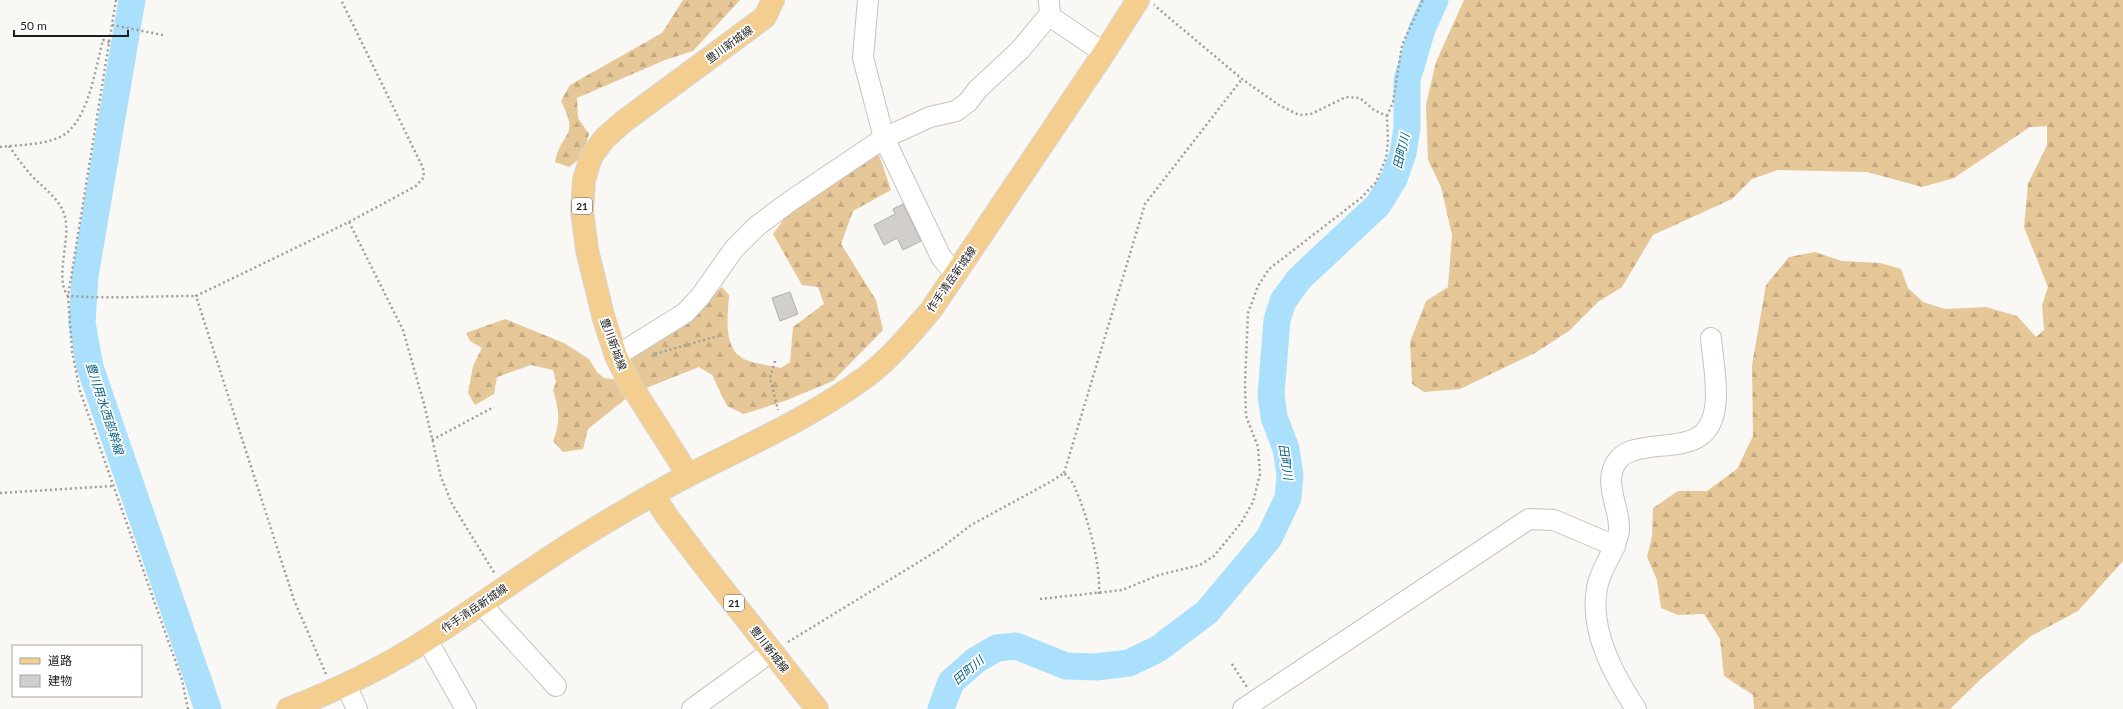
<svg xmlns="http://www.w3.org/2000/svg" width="2123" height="709" viewBox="0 0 2123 709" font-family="Lato,'Noto Sans JP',sans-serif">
<defs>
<pattern id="forest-firs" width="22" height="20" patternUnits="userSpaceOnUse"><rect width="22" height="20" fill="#e6c797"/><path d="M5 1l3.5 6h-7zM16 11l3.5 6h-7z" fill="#c5aa82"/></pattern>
</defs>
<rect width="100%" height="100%" fill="#faf8f4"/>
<!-- forest -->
<path fill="url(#forest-firs)" d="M683 0H740L693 51 665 60 577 98 578 118 589 134 582 157 569 167 555 162C562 130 580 138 561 101L570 85 662 33Z
M1464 0H2123V561L2078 611 2031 636 1982 678 1950 709H1754L1753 695 1724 676 1720 639 1704 614 1678 615 1661 608 1657 580 1647 557 1652 537 1653 508 1678 491H1707L1737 469 1753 436 1752 365 1766 285 1789 257 1815 252 1842 261 1880 263 1901 269 1908 288 1923 302 1945 309 1986 307 2017 316 2036 337 2044 330 2042 305 2048 287 2024 227 2028 184 2047 145V126L2030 127 1954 178 1922 187 1867 172 1778 170 1752 179 1732 199 1653 235 1622 287 1598 302 1569 331 1535 353 1460 389 1424 392 1412 384 1410 342 1426 301 1448 287 1452 235 1441 187 1428 160 1426 105 1436 62Z
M879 155 891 190 853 211 841 244 876 300 883 330 833 381 787 400 744 414 727 406 712 375 699 367 646 388 627 357 693 311 722 287 729 295C728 314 722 348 744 359 754 364 769 365 781 368L790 362 793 327 824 304 818 287 802 285 773 234 792 208 862 159Z
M505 319 564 343 589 359 597 372 604 378 619 380 628 397 588 429 583 449 563 452 553 441C561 422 559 409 553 390L556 382 553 370 531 365 497 377 494 394 475 405 468 393 473 366 482 348 470 341 466 333Z"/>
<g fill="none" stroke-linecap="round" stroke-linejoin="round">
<!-- river -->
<path stroke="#abe0fd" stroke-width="27" d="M132 0 85 276 82 323 90 367 208 709
M941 709 951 682 976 660 997 648 1016 646 1066 666 1096 667 1129 663 1158 649 1207 612 1269 538 1288 498 1290 475 1286 449 1274 417 1271 395 1277 320 1283 301 1299 279 1378 205 1394 179 1403 153 1407 128V80L1422 29 1435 0"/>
</g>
<!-- building -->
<path fill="#d1cecb" stroke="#b1aeab" d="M903 204 921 241 903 250 897 238 884 245 874 225 895 214 893 209Z
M790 292 798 314 780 321 772 298Z"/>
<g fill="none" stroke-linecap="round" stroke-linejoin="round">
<!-- minor casing -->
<g stroke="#c5c3bf" stroke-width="22">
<path id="minor" d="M868 0 863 58 884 138 941 257 956 275
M1049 2 1050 14 1054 19 1104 53
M616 356 685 313 700 297 734 249 757 226 789 202 884 138 930 117 956 111 968 102 978 89 1020 50 1050 14
M1615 546C1616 541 1618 536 1619 531 1621 508 1601 482 1618 460 1626 450 1638 449 1650 447 1665 445 1688 445 1700 436 1726 418 1713 365 1711 338
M480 603 556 686
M427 640 466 709
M346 685 357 709
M692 709 772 651
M1243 709 1529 519 1554 520 1615 546C1609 559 1599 574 1597 588 1589 631 1614 675 1636 709"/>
</g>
<!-- major casing -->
<g stroke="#d6d6d6" stroke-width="24">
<path id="major" d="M687 476 680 462 629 382 616 356 604 319 587 250 582 211 584 180 591 157 604 139 623 122 765 17 773 0
M653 494 666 515 700 560 817 709
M288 709C337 690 384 668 428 639 483 604 535 565 591 531 623 512 654 493 687 476 748 445 812 417 867 376 892 357 911 333 931 310L1104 53 1138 0"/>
</g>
<!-- path -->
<path stroke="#9e9d9a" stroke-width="2.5" stroke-dasharray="2 3" stroke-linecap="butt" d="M116 0 68 296 72 351 80 391 182 680 188 709
M112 25 163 35
M1387 116 1393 102 1402 45 1423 0
M9 146C16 156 23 166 31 175 44 189 60 198 65 217 71 239 54 279 68 296 111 299 153 296 196 296
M0 147C19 145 40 145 58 138 88 126 95 69 103 40L110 43
M349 222 403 330 424 404 441 477 452 504 495 574
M655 354 718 336
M775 361 770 378 778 410
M432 440 494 407
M1064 473 1145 204 1242 79
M0 493 113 486
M1040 599 1122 590 1159 575 1200 565 1214 556 1241 523 1253 502 1260 474 1258 447 1246 416 1245 383 1248 313 1258 286 1269 269 1361 198 1376 182 1386 158 1388 142 1387 116 1374 110 1360 98 1346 97 1311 114 1299 115 1279 105 1242 79 1154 5
M788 642 940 549 971 525 1052 481 1064 473C1068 477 1073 482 1075 488 1087 515 1101 564 1099 594
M1232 664 1247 687
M326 674 294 600 196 296 349 222 416 186 424 177 423 168 341 0"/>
<!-- minor -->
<use href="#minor" stroke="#fff" stroke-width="20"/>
<!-- major -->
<use href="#major" stroke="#f4ce8e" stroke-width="22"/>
</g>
<g text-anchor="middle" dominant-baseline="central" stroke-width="3.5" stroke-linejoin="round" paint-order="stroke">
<!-- shield labels -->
<g fill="#fff" stroke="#626160" stroke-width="1">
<rect x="572" y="198" width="20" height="16" rx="3"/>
<rect x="724" y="595" width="20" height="16" rx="3"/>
</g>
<g font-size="10" font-weight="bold" fill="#1e1d1c">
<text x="582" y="206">21</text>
<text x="734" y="603">21</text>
</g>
<!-- street labels -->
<g font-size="11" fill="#1e1d1c" stroke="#fff">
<text transform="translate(729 44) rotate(-36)">豊川新城線</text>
<text transform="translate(951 279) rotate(-55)">作手清岳新城線</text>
<text transform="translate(614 344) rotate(70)">豊川新城線</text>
<text transform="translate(474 608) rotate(-34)">作手清岳新城線</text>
<text transform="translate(770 649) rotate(52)">豊川新城線</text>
</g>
<!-- water labels -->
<g font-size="12" font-style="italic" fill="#065f81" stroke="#fff">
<text transform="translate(1401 151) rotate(-77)">田町川</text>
<text transform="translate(105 408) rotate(72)">豊川用水西部幹線</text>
<text transform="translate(1286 462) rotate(82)">田町川</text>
<text transform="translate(968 670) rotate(-41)">田町川</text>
</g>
</g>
<!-- legend -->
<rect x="12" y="645" width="130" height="52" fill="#ffffff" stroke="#a5a5a4"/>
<rect x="20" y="658" width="20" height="6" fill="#f4ce8e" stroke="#a5a5a4"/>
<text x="48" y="665" font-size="12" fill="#1e1d1c">道路</text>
<rect x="20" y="675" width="20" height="12" fill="#d1cecb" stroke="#a5a5a4"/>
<text x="48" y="685" font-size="12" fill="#1e1d1c">建物</text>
<!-- scale -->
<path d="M14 30v6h114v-6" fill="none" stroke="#1e1d1c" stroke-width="2"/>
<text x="20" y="30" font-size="12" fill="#1e1d1c" stroke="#ffffff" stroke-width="3" paint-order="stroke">50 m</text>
</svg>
